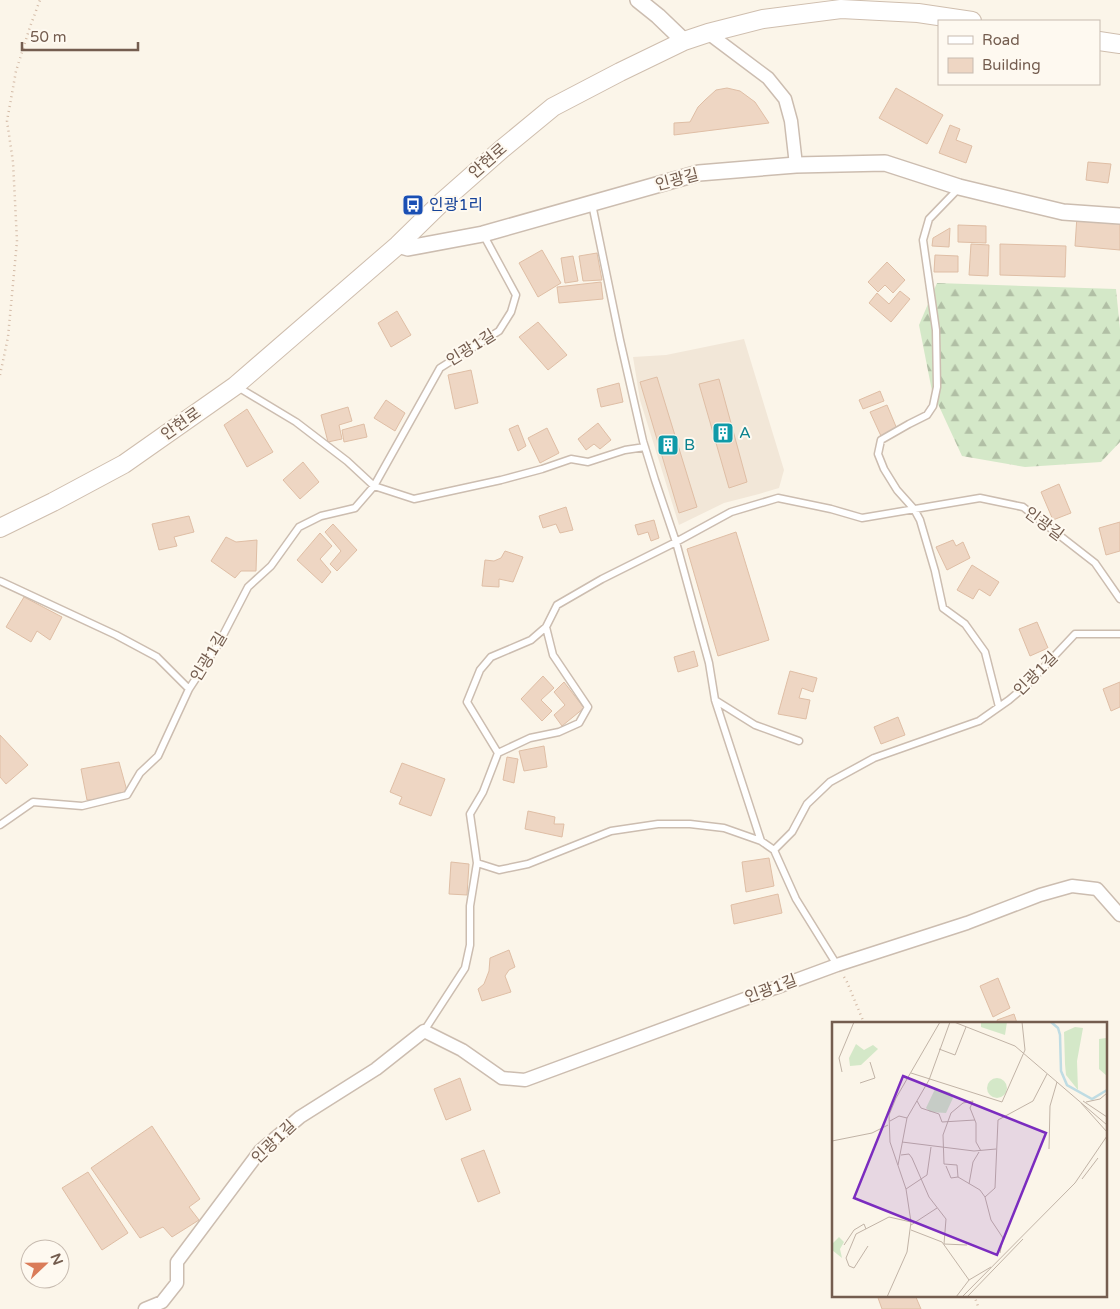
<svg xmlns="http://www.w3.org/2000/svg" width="1120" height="1309" viewBox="0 0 1120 1309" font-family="'Varela Round','Noto Sans KR',sans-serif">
<defs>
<pattern id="forest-firs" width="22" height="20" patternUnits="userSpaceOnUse" patternTransform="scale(1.25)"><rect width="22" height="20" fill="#d4e8c8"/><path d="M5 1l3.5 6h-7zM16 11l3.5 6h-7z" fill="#b1bfa5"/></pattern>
</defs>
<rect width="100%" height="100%" fill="#fbf5e9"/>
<!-- residential -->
<path fill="#f2e7d8" d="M744 339 784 470 779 488 759 494 724 503 679 525 640 400 633 357 666 355Z"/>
<!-- forest -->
<path fill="url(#forest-firs)" d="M937 283 1116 289 1120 329V442L1101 462 1025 467 962 456 932 391 919 325Z"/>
<!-- building -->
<path fill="#eed6c3" stroke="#dfbea5" d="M727 88 740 91 755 102 769 123 674 135V123L690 122 698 107 705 100 716 90Z
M896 88 943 115 927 144 879 118Z
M950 125 960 129 956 140 972 146 966 163 939 153Z
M1088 162 1111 164 1108 183 1086 180Z
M1077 216 1120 220V250L1075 246Z
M958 225 986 226V243L958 242Z
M950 228 949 247 932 246 933 238Z
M971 244 989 245 988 276 969 275Z
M1000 244 1066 246 1065 277 1000 275Z
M542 250 561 283 538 297 519 263Z
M597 253 602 280 583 281 579 256Z
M935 255 958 256V272H934Z
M573 256 578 281 565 283 561 258Z
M887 262 905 280 893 293 885 285 878 292 868 282Z
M601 282 603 299 559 303 557 287Z
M900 291 910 299 891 322 869 303 877 293 889 304Z
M397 311 411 335 391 347 378 323Z
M538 322 567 355 548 370 519 337Z
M471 370 478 403 455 409 448 375Z
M657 377 697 507 679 513 640 382Z
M719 379 747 482 729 488 699 384Z
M619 383 623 402 601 407 597 389Z
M880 391 884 401 863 409 859 400Z
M386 400 405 413 395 431 374 418Z
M887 405 897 429 881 436 870 412Z
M348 407 352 421 339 425 342 439 328 442 321 415Z
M247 409 273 452 247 467 224 425Z
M598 423 611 440 600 449 594 444 586 450 578 439Z
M364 424 367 437 344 442 342 430Z
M518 425 526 446 518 451 509 429Z
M547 428 559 453 540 463 528 438Z
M303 462 319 482 300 499 283 480Z
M1059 484 1071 513 1053 520 1041 492Z
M566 507 573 530 560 533 556 524 543 528 539 516Z
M189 516 194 532 174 537 177 546 159 550 152 524Z
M654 520 659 538 651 541 648 532 638 535 635 525Z
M1120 522V551L1106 555 1099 528Z
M333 524 357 550 337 571 330 564 341 551 325 532Z
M736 532 769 640 718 656 687 549Z
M320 533 332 546 320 559 331 572 322 583 297 560Z
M226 537 236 542 257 540 256 571H241L235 578 211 561Z
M953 540 956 546 963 542 970 558 947 570 936 547Z
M505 551 523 557 513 582 499 579V587L482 586 485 560 494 561 501 558Z
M972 565 999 582 990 596 979 589 973 599 957 590Z
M24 597 62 617 50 640 37 631 31 642 6 627Z
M1037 622 1048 648 1030 656 1019 629Z
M694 651 698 666 678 672 674 657Z
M790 671 817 678 813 692 802 688 799 698 810 700 806 719 778 714Z
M543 676 554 688 541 700 552 711 542 721 521 699Z
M564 682 584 708 562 726 554 715 565 705 554 692Z
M1120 682V707L1111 711 1103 689Z
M898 717 905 735 881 744 874 727Z
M0 735 28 765 6 784 0 777Z
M544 746 547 767 524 771 519 751Z
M507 757 518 759 514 783 503 780Z
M119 762 127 791 95 800H87L81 769Z
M402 763 445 779 431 816 399 804 402 797 390 792Z
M528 811 555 817 554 824H564L562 837 525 829Z
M769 858 774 886 746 892 742 862Z
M451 862 469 864 467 895 449 894Z
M778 894 782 913 734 924 731 905Z
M509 950 515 967 509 970 505 976 511 992 482 1001 478 989 484 984 489 971 490 958Z
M998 978 1010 1008 993 1017 980 986Z
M1014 1014 1017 1023H998L997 1020Z
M460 1078 471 1110 446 1120 434 1089Z
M152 1126 200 1199 189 1207 199 1220 172 1237 163 1227 140 1238 91 1168Z
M484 1150 500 1193 478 1202 461 1159Z
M88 1172 128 1233 102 1250 62 1188Z
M877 1295H915L921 1309H882Z"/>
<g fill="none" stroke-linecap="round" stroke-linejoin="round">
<!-- service casing -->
<g stroke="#ccbdb0" stroke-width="9">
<path id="service" d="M959 188 929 219 923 240 936 330 937 387 933 406 927 415 909 424 881 440 878 454 884 469 897 490 914 509 920 520 935 571 943 608 965 624 985 652 999 707
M592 204 620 340 643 441 655 480 676 542 709 663 715 700 761 841 774 850
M236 386 296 422 347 461 374 486 414 499 501 480 542 469 571 459 588 462 625 450 645 447
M0 581 116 635 157 657 189 689
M715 700 755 725 799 741
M498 753 467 702 480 670 491 657 531 640 546 627
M0 825 33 802 82 806 127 795 140 773 158 756 189 689 219 643 248 587 271 566 299 527 321 516 355 508 374 486 440 368 499 331 511 312 516 295 483 234
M774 850 792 832 807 804 830 782 874 758 979 721 1009 700 1028 684 1075 634H1120
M774 850 796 899 837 965
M477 863 499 870 528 864 611 831 658 824H690L724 828 761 841
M424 1031 465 968 470 945V906L477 863 470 814 483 792 498 753 530 738 559 732 579 723 588 707 553 655 546 627 557 605 602 579 676 542 731 512 778 498 831 509 862 518 980 498 1023 507 1095 563 1120 599"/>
</g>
<!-- minor casing -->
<g stroke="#ccbdb0" stroke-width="15">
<path id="minor" d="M708 33 768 78 785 99 791 121 796 165
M145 1309 162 1302 177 1283V1262L260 1151 300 1117 376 1069 424 1031 462 1050 502 1078 525 1080 837 965 967 923 1040 895 1072 886 1097 889 1120 915"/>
</g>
<!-- tertiary casing -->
<g stroke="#ccbdb0" stroke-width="18">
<path id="tertiary" d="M638 0 658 16 684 41
M398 245 408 248 483 234 699 173 796 165 885 163 959 187 1063 212 1120 216"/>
</g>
<!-- secondary casing -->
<g stroke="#cfbeae" stroke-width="20">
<path id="secondary" d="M1099 41 1120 44
M0 528 53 502 124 464 235 386 398 245 443 201 502 149 553 107 620 72 684 41 708 33 763 19 841 9 918 13 972 21"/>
</g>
<!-- path -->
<path stroke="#d3baa6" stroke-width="2.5" stroke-dasharray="1 4" stroke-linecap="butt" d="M0 375 8 337 17 241 13 162 7 121 16 71 30 27 40 0
M844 977 847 982 864 1023
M974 1295 979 1309"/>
<!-- service -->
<use href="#service" stroke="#fff" stroke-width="6"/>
<!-- minor -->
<use href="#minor" stroke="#fff" stroke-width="12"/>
<!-- tertiary -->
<use href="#tertiary" stroke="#fff" stroke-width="15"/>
<!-- secondary -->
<use href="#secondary" stroke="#fff" stroke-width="18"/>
</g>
<!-- icons -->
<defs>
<g id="bus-square" transform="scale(1.125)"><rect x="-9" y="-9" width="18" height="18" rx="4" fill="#1a4fb4" stroke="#fef9f0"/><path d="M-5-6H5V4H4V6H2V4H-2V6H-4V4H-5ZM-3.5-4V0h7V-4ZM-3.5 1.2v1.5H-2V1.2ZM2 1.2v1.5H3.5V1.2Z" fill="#fff"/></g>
<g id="building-square" transform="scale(1.125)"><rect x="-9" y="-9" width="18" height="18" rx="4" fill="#0f9aa8" stroke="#fef9f0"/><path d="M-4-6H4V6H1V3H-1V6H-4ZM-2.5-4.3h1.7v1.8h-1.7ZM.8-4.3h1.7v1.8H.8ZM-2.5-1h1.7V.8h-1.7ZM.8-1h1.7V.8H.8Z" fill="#fff"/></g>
</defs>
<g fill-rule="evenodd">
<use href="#bus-square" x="413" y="205"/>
<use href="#building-square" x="723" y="433"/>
<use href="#building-square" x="668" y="445"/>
</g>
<g text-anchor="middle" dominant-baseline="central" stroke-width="4" stroke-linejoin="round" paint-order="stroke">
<!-- street labels -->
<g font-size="16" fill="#745d4f" stroke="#fef9f0">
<text transform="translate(488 161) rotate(-41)">안현로</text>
<text transform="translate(677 180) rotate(-15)">인광길</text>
<text transform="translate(471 348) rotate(-32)">인광1길</text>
<text transform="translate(181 424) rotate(-35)">안현로</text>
<text transform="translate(1044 524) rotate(37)">인광길</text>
<text transform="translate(209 657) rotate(-59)">인광1길</text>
<text transform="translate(1036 674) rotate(-45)">인광1길</text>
<text transform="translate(771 989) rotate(-20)">인광1길</text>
<text transform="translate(274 1142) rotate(-44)">인광1길</text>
</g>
<!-- transit labels -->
<g font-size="16" fill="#164399" stroke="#fef9f0" text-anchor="start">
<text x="429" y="205">인광1리</text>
</g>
<!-- culture labels -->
<g font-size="16" fill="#0d838f" stroke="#fef9f0" text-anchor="start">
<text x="739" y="433">A</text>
<text x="684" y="445">B</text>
</g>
</g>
<!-- overview -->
<g transform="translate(832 1022)">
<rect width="275" height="275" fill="#fbf5e9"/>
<path d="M243 5 251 6 245 39 246 68 234 53 233 42 232 10ZM274 16 275 18V54L267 47V17ZM24 22 32 28 41 23 46 27 29 43 18 44 17 36ZM103 67 118 70 121 76 114 91 98 90 94 86ZM7 215 12 220 8 227 10 236 0 228V222Z" fill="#d4e8c8"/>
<path d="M155 66a10 10 0 1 1 20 0a10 10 0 1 1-20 0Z" fill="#d4e8c8"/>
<path d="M149 0H175L173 13 149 5Z" fill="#d4e8c8"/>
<path fill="none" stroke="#bfdce3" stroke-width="2.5" d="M219 0 226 6 228 13 229 49 235 63 260 77 275 68"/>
<path fill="none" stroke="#c1b3a6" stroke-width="1" d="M122 0 183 24 275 103M107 27 123 33 134 5M10 50 7 36 22 0M79 51 170 80 193 28 190 0M28 61 43 56 38 40M85 79 89 86 107 92 110 100 143 98M141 79 131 81 119 91 111 113 112 142 125 143 126 155 148 168 153 175 159 198 171 216 168 231M141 79 138 86 144 101V120L149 129M251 79 275 95M254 80 268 77 275 71M249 81 275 110M58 99 67 94 75 96M0 119 40 111 56 103M70 120 142 129 164 127M217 127 218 84 225 60M69 133 77 132 80 136 97 175 114 197 112 222M66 143 75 96 97 58 118 0M114 144 119 156 126 155M250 157 266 136M137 162 141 140 147 130M74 167 95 153 99 125M153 175 163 166 166 98 201 79 215 52M79 203 105 186M79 208 110 220 137 258 159 245M112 222 135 223M12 223 22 208 32 202 34 207M36 224 22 246 17 244 14 236 24 212 57 195 79 200M55 275 75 230 79 200 74 167 58 120 57 93 64 76 108 0M124 275 137 258M130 275 243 161 275 114M135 275 191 217"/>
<path fill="#7b2cbf" fill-opacity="0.15" stroke="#7b2cbf" stroke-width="2.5" d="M71 54 214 111 165 233 22 176Z"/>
<rect width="275" height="275" fill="none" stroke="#745d4f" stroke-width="2.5"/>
</g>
<!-- legend -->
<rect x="938" y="20" width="162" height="65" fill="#fef9f0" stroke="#c7bbb0"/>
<rect x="948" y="36" width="25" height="8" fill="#ffffff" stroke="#c7bbb0"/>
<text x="982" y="45" font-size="15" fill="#745d4f">Road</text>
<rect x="948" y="58" width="25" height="15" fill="#eed6c3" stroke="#c7bbb0"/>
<text x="982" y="70" font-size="15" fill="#745d4f">Building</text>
<!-- north arrow -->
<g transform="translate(45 1264) rotate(68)"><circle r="24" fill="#fef9f0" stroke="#c7bbb0"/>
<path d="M0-4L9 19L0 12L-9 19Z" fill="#da7c59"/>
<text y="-8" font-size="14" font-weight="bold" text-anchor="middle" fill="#745d4f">N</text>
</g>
<!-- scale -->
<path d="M22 42v8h116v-8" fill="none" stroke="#745d4f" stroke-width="2.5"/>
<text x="30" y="42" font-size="15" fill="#745d4f" stroke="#fef9f0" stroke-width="4" paint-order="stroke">50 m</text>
</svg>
